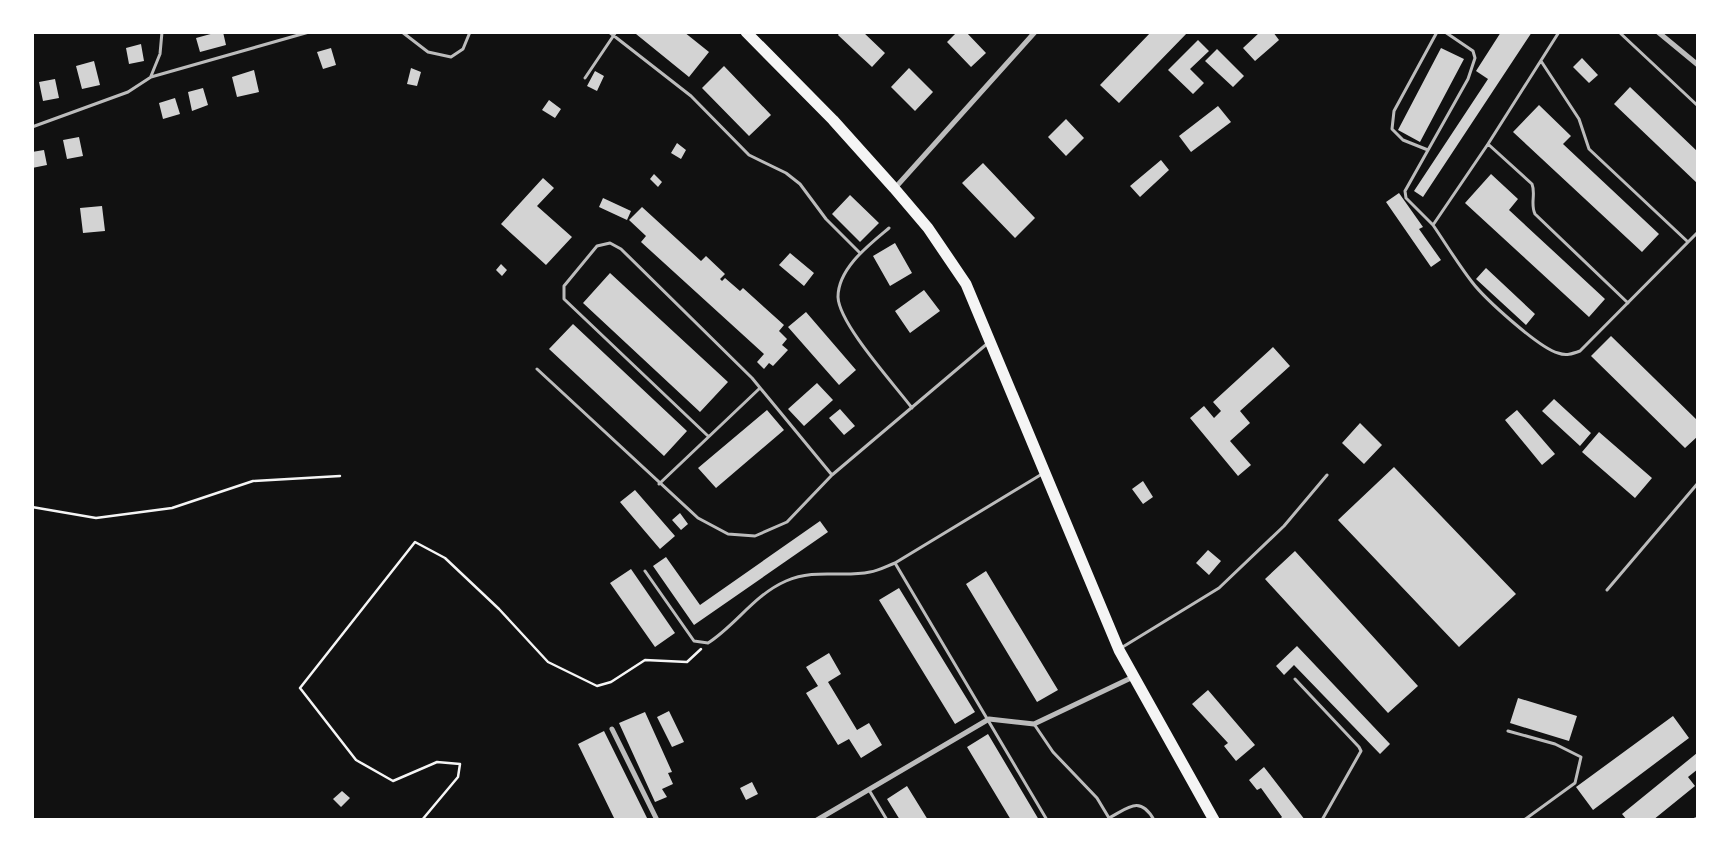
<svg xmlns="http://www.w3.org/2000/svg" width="1730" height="852" viewBox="0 0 1730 852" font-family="'Exo 2',sans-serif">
<rect width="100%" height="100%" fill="#111"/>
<!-- building -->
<path fill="#d3d3d3" d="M218 32H223L226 45 200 52 196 38Z
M638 32H684L709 52 689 77 636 34Z
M840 32H863L885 53 872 67 838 35Z
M957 32H966L986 53 971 67 947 42Z
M1151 32H1188L1119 103 1100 85Z
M1260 32H1273L1279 40 1255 61 1243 48Z
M1501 32H1532L1423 197 1414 191 1488 79 1476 71Z
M1198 40 1209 51 1190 69 1204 83 1193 94 1168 70Z
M141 44 144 61 129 64 126 48Z
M331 48 336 65 323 69 317 52Z
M1441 48 1464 59 1420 142 1398 130Z
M1217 49 1244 76 1233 87 1205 61Z
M1582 58 1598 75 1589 83 1573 67Z
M94 61 100 85 82 89 76 66Z
M724 66 771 115 749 136 702 88Z
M411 68 421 72 417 86 407 84Z
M909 68 933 92 915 111 891 87Z
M254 70 259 92 237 97 232 77Z
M595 71 604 76 597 91 587 86Z
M55 79 59 98 43 101 39 82Z
M1630 87 1698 152V184L1614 104Z
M203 88 208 105 192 111 188 92Z
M175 98 180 114 163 119 159 103Z
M549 100 561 109 555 118 542 110Z
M1539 105 1571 136 1563 144 1659 234 1642 252 1513 132Z
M1218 106 1231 122 1191 152 1179 136Z
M1066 119 1084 138 1066 156 1048 137Z
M79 137 83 156 67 159 63 140Z
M677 143 686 150 681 159 671 153Z
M44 150 47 165 32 168V152Z
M1161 160 1169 170 1140 197 1130 186Z
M983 163 1035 218 1015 238 962 183Z
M654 174 662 182 658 187 650 179Z
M1491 174 1518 199 1509 210 1605 299 1589 317 1465 203Z
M543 178 554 188 537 206 572 237 546 265 501 224Z
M1399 193 1423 227 1419 229 1441 260 1431 267 1386 202Z
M850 195 879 223 860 242 832 214Z
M603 198 631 211 627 220 599 207Z
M102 206 105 231 83 233 80 208Z
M642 207 701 261 706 256 725 274 720 279 722 281 725 278 740 291 743 288 784 325 779 331 787 339 782 345 788 350 773 366 769 363 764 369 757 362 764 354 641 242 646 236 629 220Z
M895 243 912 273 890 286 873 256Z
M790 253 814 273 804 286 779 265Z
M501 264 507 270 502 276 496 270Z
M1486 268 1535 314 1526 325 1476 279Z
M610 273 728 382 700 412 583 303Z
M924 290 940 311 910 333 895 311Z
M806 312 856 370 839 385 788 327Z
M573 324 687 431 664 456 549 349Z
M1611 336 1698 421V436L1685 448 1591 356Z
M1273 347 1290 366 1240 411 1250 423 1230 441 1251 465 1238 476 1190 418 1204 406 1214 418 1221 411 1213 402Z
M817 383 833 400 804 426 788 409Z
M1554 399 1591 433 1580 446 1542 411Z
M840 409 855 426 844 435 829 418Z
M767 410 784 430 716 488 698 468Z
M1517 410 1555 454 1542 465 1505 420Z
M1360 423 1382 445 1364 464 1342 443Z
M1599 432 1652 478 1635 498 1582 452Z
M1394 467 1516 594 1459 647 1338 520Z
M1143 481 1153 497 1143 504 1132 489Z
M635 490 675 536 660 549 620 502Z
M680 513 688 524 681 530 672 520Z
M820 521 828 532 694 625 653 566 666 557 700 605Z
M1208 550 1221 561 1209 575 1196 563Z
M1295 551 1418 686 1388 713 1265 579Z
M631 569 675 633 655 647 610 583Z
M986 571 1058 690 1037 702 966 584Z
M899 588 975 712 955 724 879 600Z
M1297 646 1390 744 1380 754 1294 665 1284 675 1276 666Z
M829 653 841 674 828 682 857 730 869 723 882 745 861 758 849 739 838 745 806 693 818 686 806 667Z
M1208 690 1255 745 1236 761 1224 746 1228 743 1192 704Z
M1518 698 1577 716 1569 741 1510 723Z
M669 711 684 742 672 747 657 717Z
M645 712 672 772 668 773 673 784 662 789 667 797 655 802 619 723Z
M1673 716 1689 738 1593 810 1576 787Z
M604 731 648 820H615L578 744Z
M988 734 1039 820H1011L967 747Z
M1697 753 1698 769 1688 777 1695 786 1653 820H1627L1622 814Z
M1264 767 1305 820H1279L1282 817 1261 788 1257 790 1249 780Z
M752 782 758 794 746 800 740 788Z
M907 786 928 820H900L887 799Z
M342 791 350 798 341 807 333 799Z"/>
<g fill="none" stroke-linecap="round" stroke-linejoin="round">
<!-- path -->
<path stroke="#f5f5f5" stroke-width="2.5" d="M32 507 96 518 172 508 253 481 340 476
M422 820 458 777 460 764 437 762 393 781 356 760 300 688 415 542 445 558 499 609 548 662 597 686 611 682 645 660 687 662 701 649"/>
<!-- service -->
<path stroke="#bcbcbc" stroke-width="3" d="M402 32 428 52 451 57 463 49 470 32
M609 32 691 96 749 155 786 173 800 184 826 219 859 252
M1559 32 1488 144 1433 225C1446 244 1458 264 1472 282 1485 299 1539 348 1558 353 1566 356 1572 354 1580 351L1698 232
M1619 32 1698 106
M1541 61 1579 119 1589 149 1688 242
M151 76 160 54 162 32
M585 78 616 32
M32 127 128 92 151 77 309 32
M1488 144 1532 184C1536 194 1530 204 1535 214L1628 303
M1428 150 1403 140 1392 129 1394 111 1437 32
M1433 225 1406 198 1405 191 1468 79 1475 58 1473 51 1445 32
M889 228C870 244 838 268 838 297 839 324 894 384 912 408
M537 369 698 518 728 534 755 536 787 522 832 475 988 343
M708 436 564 299V286L597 246 610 243 621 249 752 378 832 475
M659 484 760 388
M895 563 1047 820
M645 571 694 641 708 643C736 625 754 595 786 581 816 568 841 578 870 572 878 571 887 566 895 563L1042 474
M1607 590 1698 483
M1121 648 1219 588 1284 526 1327 475
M1295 679 1359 747 1361 751 1322 820
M1034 724 1053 752 1097 798 1109 818C1128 808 1140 795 1154 820
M1508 731 1555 744 1581 757 1575 783 1524 820
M869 790 887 820
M1693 820 1698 818"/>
<!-- minor -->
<path stroke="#bcbcbc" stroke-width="5" d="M1658 32 1698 65
M895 188 1035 32
M612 729 657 820
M817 820 989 719 1034 724 1133 677"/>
<!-- trunk -->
<path stroke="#f5f5f5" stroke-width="11" d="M746 32 833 120 894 188 928 228 966 284 1119 650 1214 820"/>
</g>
<!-- border -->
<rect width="1730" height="852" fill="none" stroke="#ffffff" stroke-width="68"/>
</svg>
